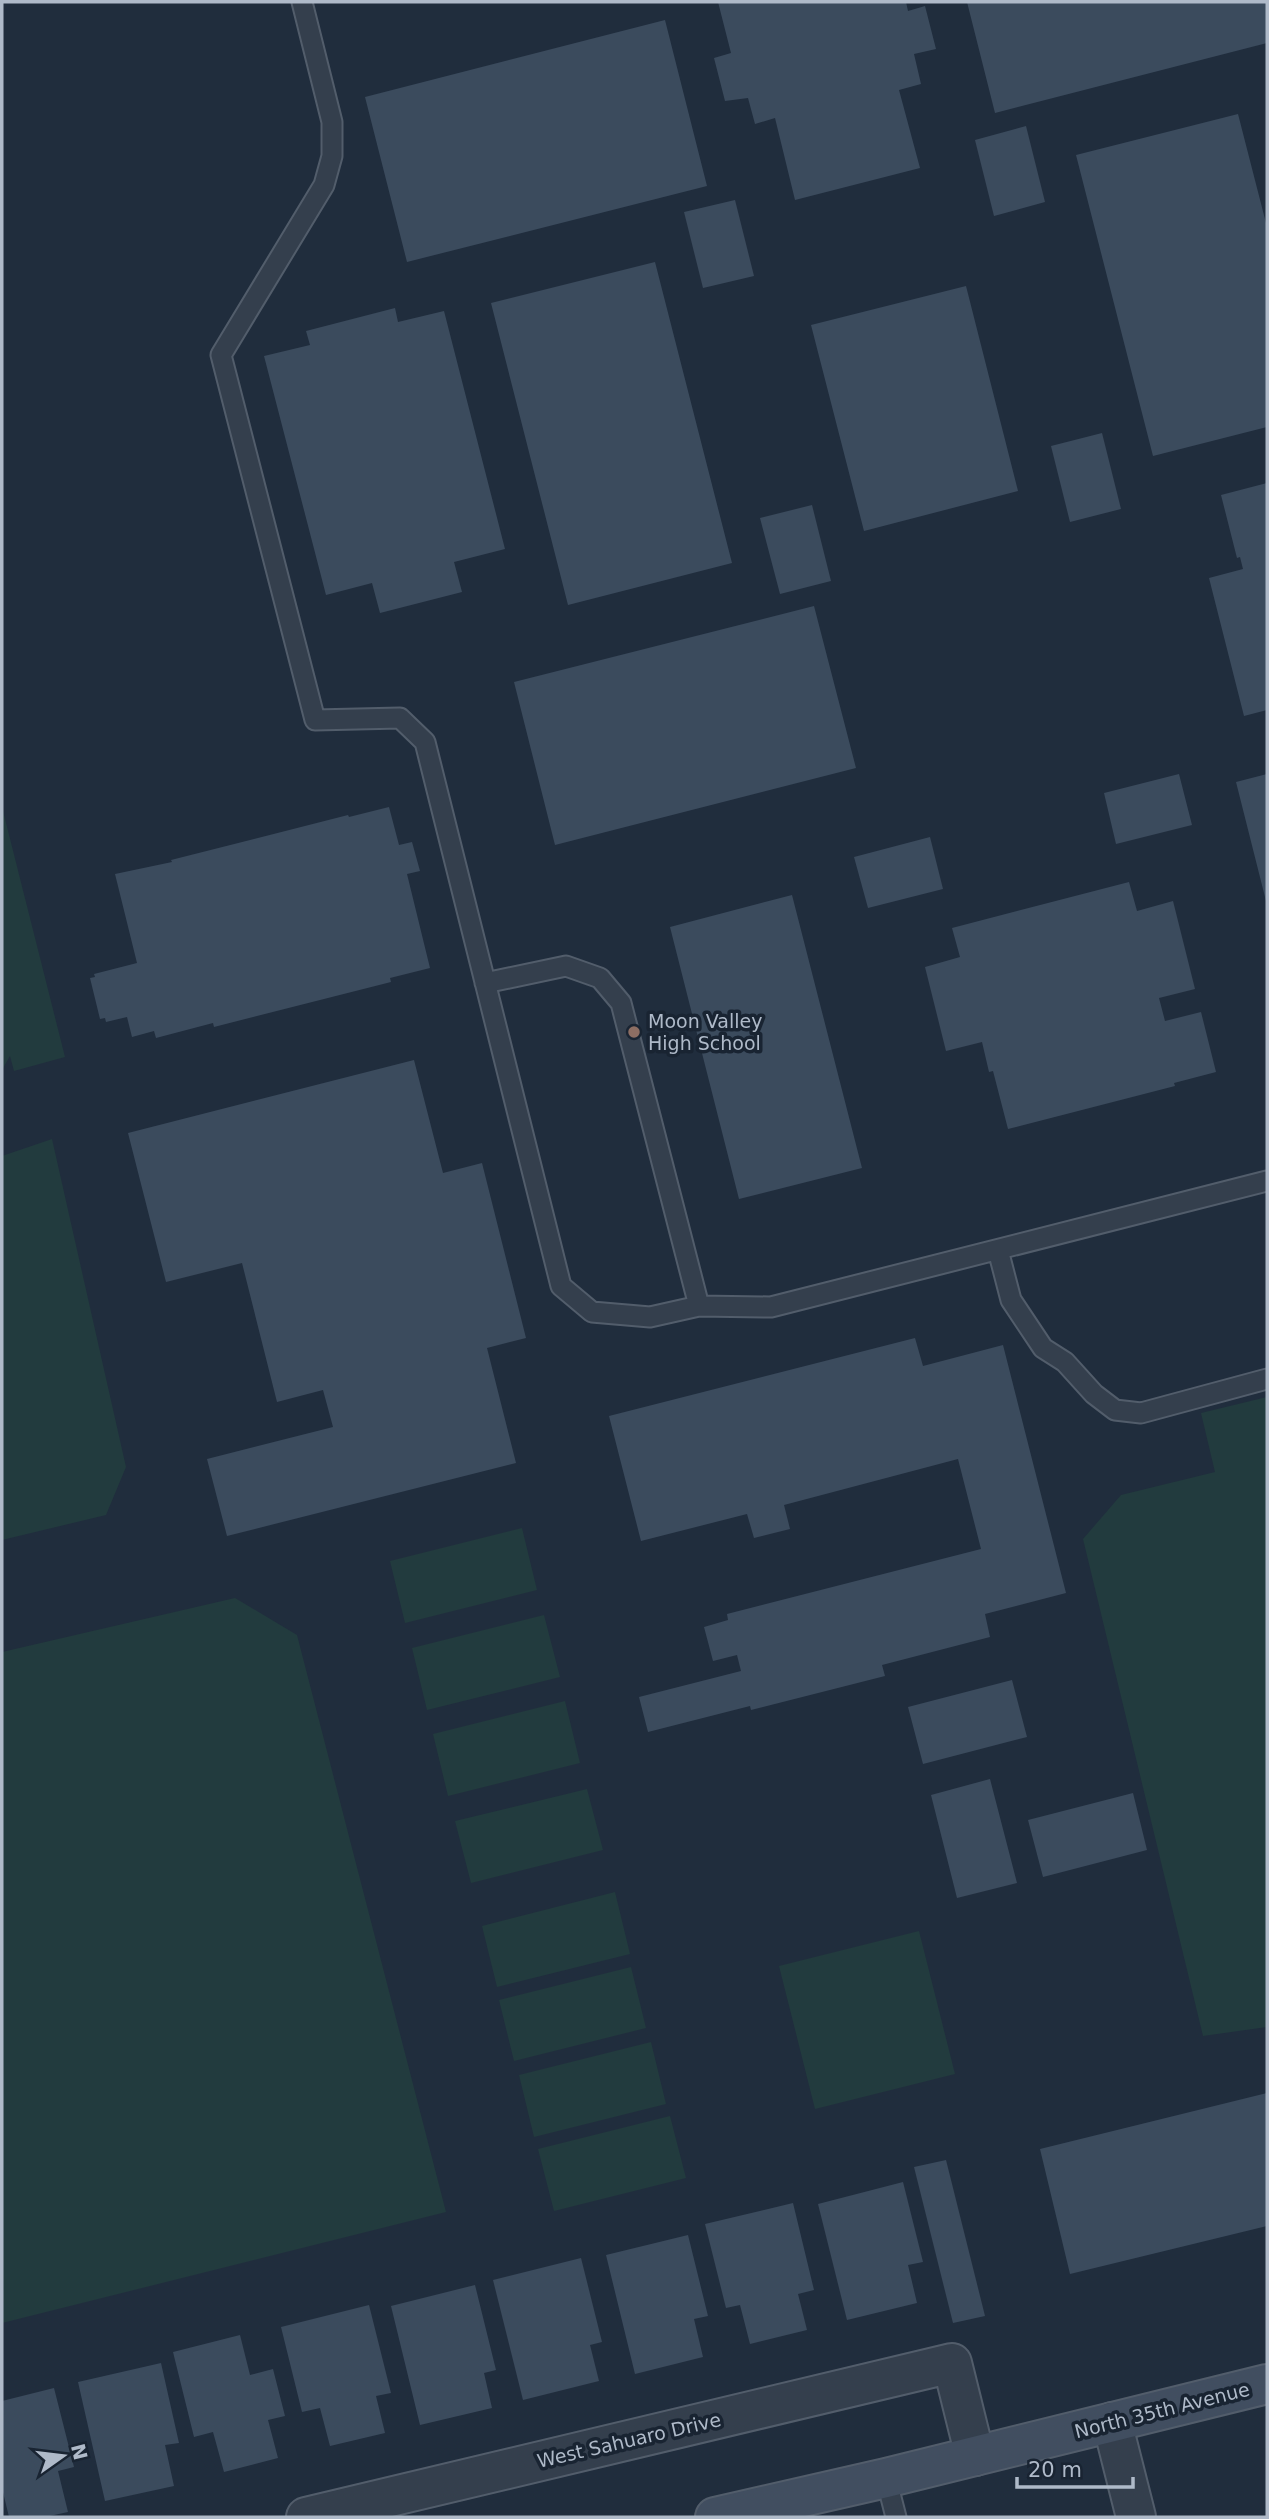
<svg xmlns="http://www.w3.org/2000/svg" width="1269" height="2519" viewBox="0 0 1269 2519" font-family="'DejaVu Sans',sans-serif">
<rect width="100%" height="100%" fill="#202d3d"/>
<!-- green -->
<path fill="#223b3e" d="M2 807 65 1057 14 1071 10 1056 2 1070Z
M52 1139 126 1467 106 1515 2 1540V1156Z
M1267 1397V2027L1203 2036 1083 1539 1121 1495 1215 1472 1201 1413Z
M522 1528 537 1590 405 1623 390 1561Z
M235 1598 297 1635 446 2212 2 2323V1652Z
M544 1615 560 1677 427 1710 412 1648Z
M565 1701 580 1763 448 1796 433 1734Z
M587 1789 603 1850 471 1883 455 1821Z
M615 1892 630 1954 497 1987 482 1926Z
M919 1931 955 2074 815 2109 779 1966Z
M631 1967 646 2028 514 2061 499 2000Z
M651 2042 666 2104 534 2137 519 2075Z
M670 2116 686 2178 554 2211 538 2149Z"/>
<!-- building -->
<path fill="#3b4b5d" d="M718 2H906L908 11 925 6 936 49 914 54 921 84 899 90 920 168 795 200 775 118 755 124 748 98 725 101 714 58 731 53Z
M967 2H1267V43L995 113Z
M665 20 707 186 407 262 365 97Z
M1238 114 1267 227V427L1153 456 1076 155Z
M1026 126 1045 202 994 216 975 140Z
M735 200 754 276 703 288 684 212Z
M655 262 732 563 568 605 491 303Z
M966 286 1018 491 864 531 811 325Z
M395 308 398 322 444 311 505 549 454 562 462 592 380 613 372 583 326 595 264 356 310 345 306 331Z
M1102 433 1121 509 1070 522 1051 446Z
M1267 483V710L1244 716 1209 578 1243 569 1240 557 1237 558 1221 495Z
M812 505 831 581 780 594 760 518Z
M814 606 856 768 555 845 514 682Z
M1179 774 1192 825 1116 844 1104 793Z
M1267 774V901H1266L1236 782Z
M389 807 399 845 412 842 420 871 407 874 430 968 390 978 391 982 214 1027 213 1023 156 1038 154 1031 132 1037 127 1017 106 1022 105 1018 100 1019 90 978 95 977 94 974 137 963 115 874 172 862 171 860 348 815 349 817Z
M930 837 943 889 868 908 854 857Z
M1129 882 1137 911 1173 901 1195 989 1159 998 1165 1021 1201 1012 1216 1072 1174 1083 1175 1086 1008 1129 993 1071 989 1072 982 1042 946 1051 925 967 960 957 952 928Z
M792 895 862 1168 739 1199 670 927Z
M414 1060 443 1173 482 1163 526 1338 487 1348 516 1463 227 1536 207 1459 333 1427 323 1390 277 1402 242 1263 166 1282 128 1133Z
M915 1338 923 1366 1003 1345 1066 1593 985 1614 990 1637 882 1665 885 1676 751 1710 750 1706 648 1732 639 1697 741 1671 737 1655 713 1661 704 1627 728 1620 727 1614 981 1549 958 1459 784 1505 790 1529 754 1538 747 1514 641 1541 609 1416Z
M1012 1680 1027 1737 923 1764 908 1707Z
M990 1779 1017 1883 957 1898 931 1795Z
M1133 1793 1147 1850 1043 1877 1028 1820Z
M1267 2093V2226L1070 2274 1040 2149Z
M946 2160 985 2316 953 2323 914 2167Z
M903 2182 923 2262 908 2265 917 2303 847 2320 818 2204Z
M793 2203 814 2290 798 2294 807 2330 750 2344 740 2305 726 2308 705 2224Z
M688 2235 708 2316 694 2319 703 2357 635 2374 606 2255Z
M581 2258 602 2342 590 2345 599 2381 523 2400 493 2280Z
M475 2285 496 2370 484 2373 492 2408 420 2425 391 2306Z
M369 2305 391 2393 376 2396 385 2433 330 2446 320 2408 302 2412 281 2327Z
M240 2335 250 2375 273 2369 285 2416 268 2420 278 2458 224 2472 213 2432 194 2437 173 2352Z
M161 2363 179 2443 165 2445 174 2486 105 2501 78 2382Z
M54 2388 74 2467 58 2471 68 2512 45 2517H9L2 2488V2401Z"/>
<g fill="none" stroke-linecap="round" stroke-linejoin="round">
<!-- service casing -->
<g stroke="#525d6b" stroke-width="23">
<path id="service" d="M302 2 332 122V156L324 185 221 355 315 720 400 718 425 742 561 1286 592 1312 650 1317 699 1306 771 1307 1267 1181
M485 983 566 966 600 978 621 1003 699 1306
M998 1250 1011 1300 1043 1348 1065 1362 1094 1394 1115 1410 1141 1413 1267 1379
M886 2478 896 2517"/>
</g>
<!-- minor casing -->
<g stroke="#525d6b" stroke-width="42">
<path id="minor" d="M1112 2422 1136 2517
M306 2517 952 2363 975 2456"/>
</g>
<!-- secondary casing -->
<g stroke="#525d6b" stroke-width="42">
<path id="secondary" d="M715 2517 886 2478 1267 2384"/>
</g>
<!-- service -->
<use href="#service" stroke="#343f4d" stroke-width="19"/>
<!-- minor -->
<use href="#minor" stroke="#343f4d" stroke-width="38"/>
<!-- secondary -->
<use href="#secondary" stroke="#414e60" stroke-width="38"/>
</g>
<!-- markers -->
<circle fill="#8d6e63" stroke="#192432" stroke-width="2.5" cx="634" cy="1032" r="7"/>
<g text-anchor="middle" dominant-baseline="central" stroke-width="7" stroke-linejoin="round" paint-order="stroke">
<!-- poi labels -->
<g font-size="19" fill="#afbac9" stroke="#192432" text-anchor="start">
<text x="648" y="1021">Moon Valley<tspan x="648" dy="22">High School</tspan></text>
</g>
<!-- street labels -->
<g font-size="19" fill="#afbac9" stroke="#192432">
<text transform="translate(1162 2410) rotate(-14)">North 35th Avenue</text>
<text transform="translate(629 2440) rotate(-13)">West Sahuaro Drive</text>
</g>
</g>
<!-- border -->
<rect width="1269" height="2519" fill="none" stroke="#afbac9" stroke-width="7"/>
<!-- north arrow -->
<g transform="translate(63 2456) rotate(76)" stroke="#192432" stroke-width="5" paint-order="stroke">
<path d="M0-5L12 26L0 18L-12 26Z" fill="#afbac9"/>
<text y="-10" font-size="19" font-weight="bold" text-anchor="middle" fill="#afbac9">N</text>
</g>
<!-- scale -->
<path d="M1017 2477v10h116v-10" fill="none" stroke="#afbac9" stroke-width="3.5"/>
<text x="1028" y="2477" font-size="21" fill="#afbac9" stroke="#192432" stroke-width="5" paint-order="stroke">20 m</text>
</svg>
